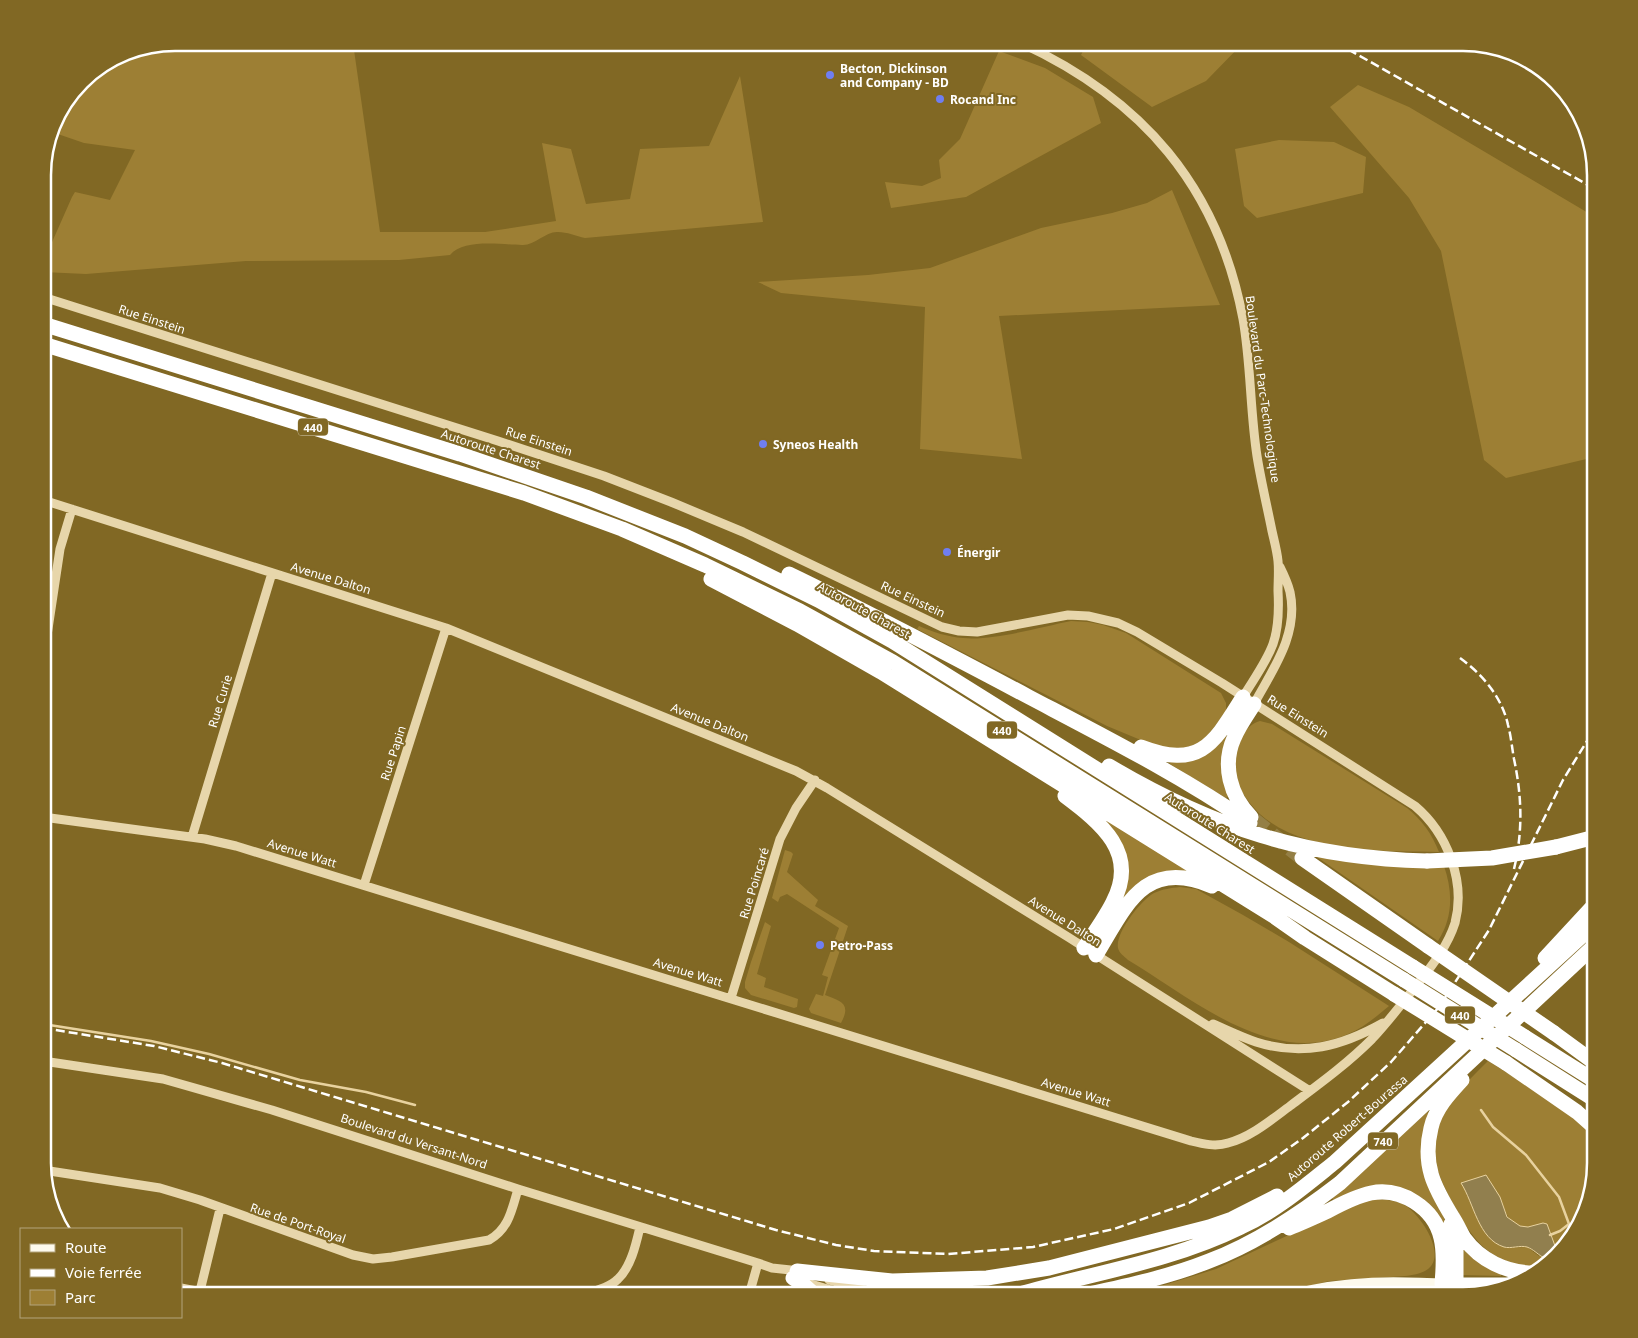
<svg xmlns="http://www.w3.org/2000/svg" width="1638" height="1338" viewBox="0 0 1638 1338" font-family="'Noto Sans',sans-serif">
<rect width="100%" height="100%" fill="#816824"/>
<!-- green -->
<path fill="#9d7f34" d="M175 43H353L380 232H485L556 221 542 143 571 149 586 204 630 199 640 149 709 146 740 76 763 222 585 238C576 236 567 232 558 232 546 231 534 246 522 245 503 245 464 238 450 255L399 260 246 261 86 274 43 272V248L49 249 72 197 75 192 110 200 135 150 84 143 52 132 56 116 87 76 124 52Z
M1087 43H1243L1206 81 1152 107 1081 55Z
M999 51 1045 68 1093 97 1101 123 966 197 891 208 885 182 922 186 941 178 939 160 960 139Z
M1358 85 1409 107 1595 217V457L1506 478 1484 460 1441 251 1409 198 1330 107Z
M1279 140 1334 142 1366 157 1363 193 1257 218 1244 206 1235 149Z
M1172 190 1220 305 999 316 1022 459 920 449 925 307 781 293 758 282 868 275 930 268 1041 228 1112 213 1147 203Z
M1071 621 1088 622 1103 625 1126 633 1221 693 1226 703V712L1204 740 1184 749 1160 748 1107 726 917 629 919 626C933 632 948 637 963 638 993 641 1041 627 1071 621Z
M1260 721 1272 724 1407 808C1422 820 1432 834 1439 852 1380 851 1288 854 1249 802 1237 786 1233 774 1236 753 1238 740 1247 724 1260 721Z
M1223 736 1227 738 1229 796 1226 798 1170 764 1171 760Z
M1105 819 1190 871 1177 872 1120 907 1123 894 1103 822Z
M785 850 791 852 793 854 787 872 818 900 815 906 848 926 825 995C840 1001 852 1003 841 1023L811 1013 809 1009 816 994 823 996 828 977 822 975 839 928 787 894 780 897 778 902 772 898Z
M1314 855 1444 866C1453 892 1453 918 1438 941Z
M1180 887 1196 889 1243 915 1289 942 1389 1006C1376 1017 1363 1028 1348 1034 1271 1068 1190 997 1128 960 1124 956 1119 953 1118 948 1115 933 1141 900 1154 893 1163 889 1171 888 1180 887Z
M765 922 771 926 757 974 766 978 764 987 798 999 797 1007 794 1008 751 995 745 988V982L751 962Z
M1488 1061 1535 1090 1588 1128 1595 1136V1163L1586 1214 1563 1250 1558 1254 1547 1224C1540 1223 1534 1227 1527 1227 1509 1227 1505 1211 1500 1197L1466 1190 1479 1220 1506 1248 1527 1247 1539 1256 1553 1258C1541 1267 1535 1268 1521 1265 1483 1258 1468 1231 1451 1200 1445 1188 1438 1174 1435 1161 1433 1148 1435 1132 1439 1119 1441 1115 1445 1111 1447 1107 1459 1089 1473 1076 1488 1061Z
M1427 1112 1431 1115 1442 1213 1450 1232 1417 1197 1334 1201 1332 1198Z
M1375 1199C1386 1200 1397 1200 1406 1206 1421 1216 1447 1254 1428 1269 1421 1274 1413 1275 1405 1276L1329 1281 1274 1295H1122L1161 1286 1216 1269 1359 1202Z
M1461 1246 1501 1272V1276L1462 1275Z"/>
<!-- water -->
<path fill="#917f4e" stroke="#e8d29f" d="M1486 1175 1500 1197 1507 1217 1520 1226 1528 1227 1543 1223 1547 1224 1558 1254C1543 1265 1540 1252 1527 1247 1520 1245 1511 1249 1504 1247 1478 1239 1474 1203 1461 1183Z"/>
<g fill="none" stroke-linecap="round" stroke-linejoin="round">
<!-- stream -->
<path stroke="#e8d29f" stroke-width="2.5" d="M43 1024 151 1041 209 1054 300 1080 366 1092 415 1105
M1481 1110 1493 1127 1526 1155 1559 1197 1569 1224 1560 1231 1550 1235"/>
<!-- highway-tunnel -->
<path stroke="#947f45" stroke-width="15" stroke-dasharray="15 8" stroke-linecap="butt" d="M1254 820 1302 858"/>
<!-- minor -->
<path stroke="#e7d6ab" stroke-width="9" d="M1021 43C1142 99 1218 186 1243 319 1251 364 1250 411 1257 456 1261 481 1267 506 1272 531 1274 540 1277 551 1278 561 1279 571 1278 581 1278 591 1279 609 1279 627 1273 644 1266 663 1253 680 1243 697
M43 500 446 628 796 771 827 788 1068 937 1310 1091
M43 662 60 549 72 509
M1254 704C1273 669 1299 634 1290 592 1288 584 1284 575 1280 567
M43 817 205 839 236 846 1191 1141C1203 1144 1216 1147 1228 1143 1251 1137 1271 1120 1290 1106 1318 1085 1347 1064 1372 1039 1389 1021 1404 1001 1420 981 1434 963 1448 945 1455 923 1466 881 1447 833 1415 806L1222 683 1137 632 1118 623 1088 616 1068 615 977 632 959 631 942 627 743 532 671 502 604 476 498 441 43 297
M192 837 272 573
M364 885 446 628
M731 998 780 839 796 808 815 780
M1213 1024C1227 1030 1241 1037 1256 1042 1303 1057 1342 1046 1383 1023
M43 1061 163 1079 272 1110 518 1189 758 1263 772 1268 800 1271
M43 1170 160 1188 200 1200 353 1255 373 1259 392 1257 489 1240C509 1229 512 1209 518 1189
M829 1280 884 1295
M804 1282 848 1295
M181 1288 217 1295
M200 1291 220 1209
M582 1295C594 1291 609 1288 618 1279 631 1267 636 1244 640 1227
M749 1295 758 1263"/>
<!-- major -->
<path stroke="#fdfaed" stroke-width="12" d="M1294 1295C1348 1281 1396 1282 1450 1285
M1413 1295H1447"/>
<!-- highway -->
<path stroke="#fff" stroke-width="15" d="M43 324 460 454 586 497 685 536 743 563 818 600 892 641 1413 967
M43 344 524 493 622 529 705 565 800 611 893 662 1404 980
M789 574C870 613 950 655 1029 697 1105 737 1180 775 1250 823
M711 579 797 624 881 672 1275 917 1305 938 1394 994
M1141 747C1201 770 1214 743 1243 697
M1109 766C1214 828 1305 858 1427 861
M1065 796C1101 823 1139 853 1113 902 1105 918 1094 933 1084 948
M1251 817C1230 796 1222 765 1234 738 1239 726 1247 715 1254 704
M1556 847 1595 837
M1302 858 1428 946
M1096 955C1126 906 1144 857 1212 886
M1545 958 1595 904
M1554 1033 1595 1063
M1525 1037 1595 1081
M1516 1050 1595 1100
M1506 1063 1577 1112 1595 1128
M1462 1080C1449 1094 1435 1109 1431 1128 1422 1165 1434 1187 1453 1218 1457 1224 1460 1231 1464 1238 1480 1260 1506 1273 1534 1273
M1451 1224 1456 1244V1285H1510
M1289 1228C1302 1223 1315 1217 1328 1211 1341 1204 1356 1196 1371 1193 1401 1187 1434 1208 1441 1238 1445 1254 1443 1269 1442 1284
M797 1271 892 1281 987 1278 1049 1268 1209 1227 1232 1219 1277 1196
M793 1278 804 1285 815 1295
M892 1295 901 1289 915 1286
M1016 1295C1092 1273 1170 1262 1241 1227 1276 1211 1305 1186 1335 1162L1595 924
M1084 1295C1126 1286 1169 1277 1209 1261 1257 1243 1300 1214 1340 1183L1595 945"/>
<!-- rail -->
<path stroke="#fff" stroke-width="2.5" stroke-dasharray="9 4" stroke-linecap="butt" d="M1337 43 1595 189
M1460 658C1482 674 1502 697 1508 725 1511 736 1512 748 1514 759 1522 797 1523 831 1514 869
M43 1028 154 1046 222 1063 776 1230 836 1245 874 1251 948 1254 1033 1247 1114 1229 1189 1203 1269 1162 1303 1138 1348 1102 1391 1062 1439 1007 1489 930 1563 780 1595 728"/>
<!-- highway-bridge -->
<path stroke="#fff" stroke-width="15" d="M1427 861 1492 858 1556 847
M1428 946 1554 1033
M1413 967 1525 1037
M1404 980 1516 1050
M1394 994 1506 1063"/>
</g>
<!-- markers -->
<g fill="#6f7ef1" stroke="#816824" stroke-width="2">
<circle cx="830" cy="75" r="5"/>
<circle cx="940" cy="99" r="5"/>
<circle cx="763" cy="444" r="5"/>
<circle cx="947" cy="552" r="5"/>
<circle cx="820" cy="945" r="5"/>
</g>
<g text-anchor="middle" dominant-baseline="central" stroke-width="4" stroke-linejoin="round" paint-order="stroke">
<!-- shield labels -->
<g fill="#816824" stroke="#d9d2bd" stroke-width="1">
<rect x="298" y="418.5" width="30" height="17" rx="4"/>
<rect x="987" y="721.5" width="30" height="17" rx="4"/>
<rect x="1445" y="1006.5" width="30" height="17" rx="4"/>
<rect x="1368" y="1132.5" width="30" height="17" rx="4"/>
</g>
<g font-size="11" font-weight="bold" fill="#fff">
<text x="313" y="427">440</text>
<text x="1002" y="730">440</text>
<text x="1460" y="1015">440</text>
<text x="1383" y="1141">740</text>
</g>
<!-- poi labels -->
<g font-size="12" font-weight="bold" fill="#fff" stroke="#816824" text-anchor="start">
<text x="840" y="68">Becton, Dickinson<tspan x="840" dy="14">and Company - BD</tspan></text>
<text x="950" y="99">Rocand Inc</text>
<text x="773" y="444">Syneos Health</text>
<text x="957" y="552">Énergir</text>
<text x="830" y="945">Petro-Pass</text>
</g>
<!-- street labels -->
<g font-size="12" fill="#fff" stroke="#816824">
<text transform="translate(152 319) rotate(18)">Rue Einstein</text>
<text transform="translate(1263 389) rotate(82)">Boulevard du Parc-Technologique</text>
<text transform="translate(539 441) rotate(18)">Rue Einstein</text>
<text transform="translate(491 449) rotate(18)">Autoroute Charest</text>
<text transform="translate(331 578) rotate(17)">Avenue Dalton</text>
<text transform="translate(913 599) rotate(25)">Rue Einstein</text>
<text transform="translate(864 610) rotate(29)">Autoroute Charest</text>
<text transform="translate(220 701) rotate(-73)">Rue Curie</text>
<text transform="translate(1298 716) rotate(32)">Rue Einstein</text>
<text transform="translate(710 722) rotate(22)">Avenue Dalton</text>
<text transform="translate(393 753) rotate(-72)">Rue Papin</text>
<text transform="translate(1210 823) rotate(32)">Autoroute Charest</text>
<text transform="translate(302 853) rotate(17)">Avenue Watt</text>
<text transform="translate(754 883) rotate(-73)">Rue Poincaré</text>
<text transform="translate(1065 921) rotate(32)">Avenue Dalton</text>
<text transform="translate(688 972) rotate(17)">Avenue Watt</text>
<text transform="translate(1076 1092) rotate(17)">Avenue Watt</text>
<text transform="translate(1347 1128) rotate(-41)">Autoroute Robert-Bourassa</text>
<text transform="translate(414 1141) rotate(18)">Boulevard du Versant-Nord</text>
<text transform="translate(298 1223) rotate(19)">Rue de Port-Royal</text>
</g>
</g>
<!-- crop -->
<path d="M0 0H1638V1338H0ZM175 51H1463A124 124 0 0 1 1587 175V1163A124 124 0 0 1 1463 1287H175A124 124 0 0 1 51 1163V175A124 124 0 0 1 175 51Z" fill="#816824" fill-rule="evenodd"/>
<path fill="none" stroke="#fff" stroke-width="2.5" d="M175 51H1463A124 124 0 0 1 1587 175V1163A124 124 0 0 1 1463 1287H175A124 124 0 0 1 51 1163V175A124 124 0 0 1 175 51Z"/>
<!-- legend -->
<rect x="20" y="1228" width="162" height="90" fill="#816824" stroke="#b3a47c"/>
<rect x="30" y="1244" width="25" height="8" fill="#fdfaed" stroke="#b3a47c"/>
<text x="65" y="1253" font-size="15" fill="#ffffff">Route</text>
<rect x="30" y="1269" width="25" height="8" fill="#ffffff" stroke="#b3a47c"/>
<text x="65" y="1278" font-size="15" fill="#ffffff">Voie ferrée</text>
<rect x="30" y="1290" width="25" height="15" fill="#9d7f34" stroke="#b3a47c"/>
<text x="65" y="1303" font-size="15" fill="#ffffff">Parc</text>
</svg>
